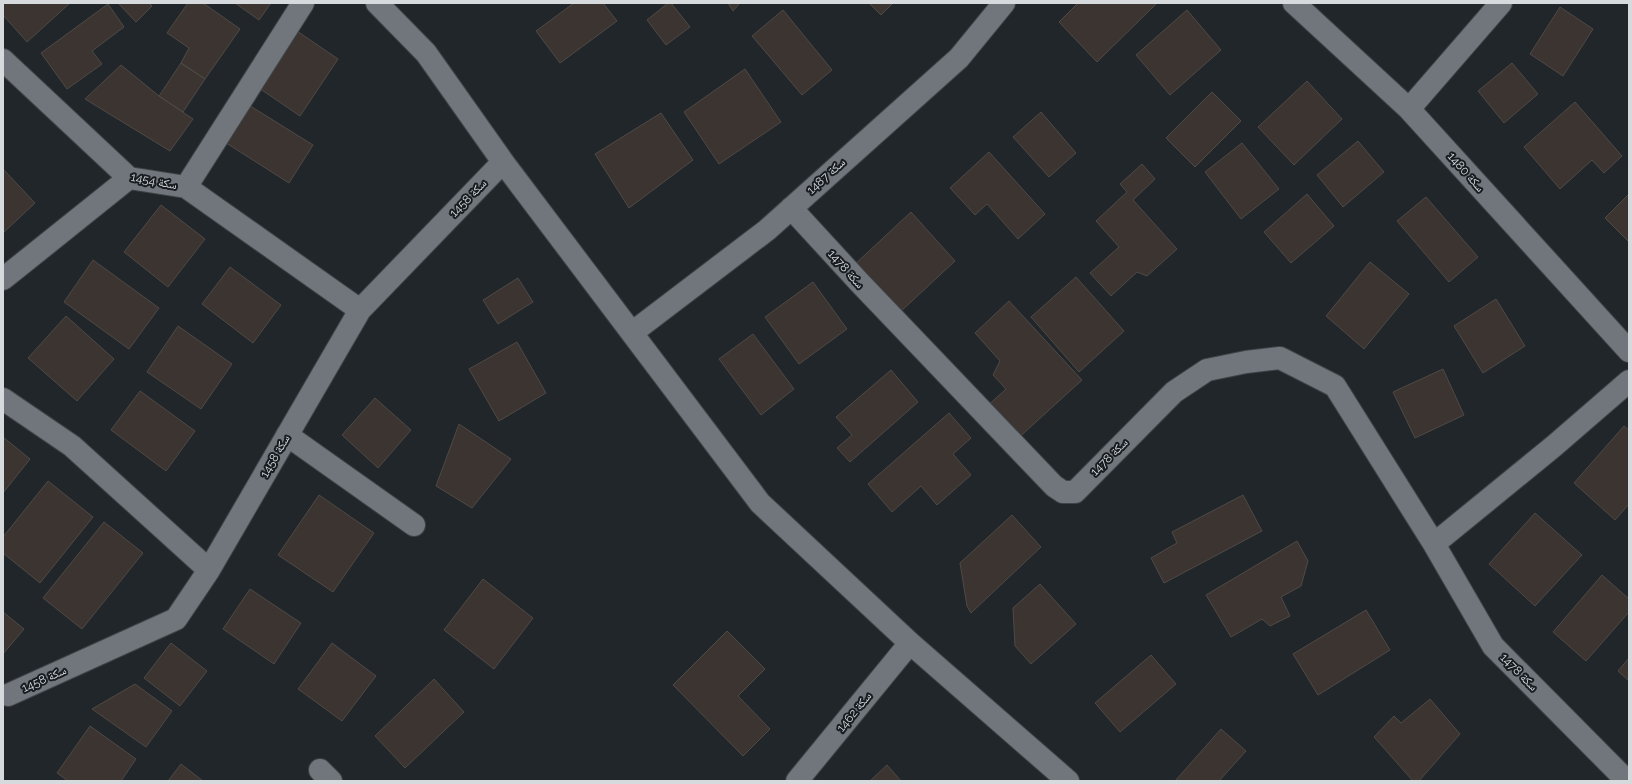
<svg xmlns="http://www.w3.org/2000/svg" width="1632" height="784" viewBox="0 0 1632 784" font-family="Raleway,'Noto Naskh Arabic',sans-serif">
<rect width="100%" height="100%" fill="#21262b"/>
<!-- building -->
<path fill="#3b3430" stroke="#504a45" d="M3 3H70L27 42 3 15Z
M118 3H149L152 6 136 22Z
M188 3H203L240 29 205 79 181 63 189 48 167 33Z
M235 3H271L259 20Z
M574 3H603L617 21 560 63 536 31Z
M668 3H671L690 27 666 45 647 20Z
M728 3H740L733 11Z
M869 3H893L881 15Z
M1078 3H1157L1097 62 1059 22Z
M108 4 124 27 92 51 102 64 67 89 41 53Z
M1560 7 1593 29 1563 76 1530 54Z
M783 10 832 70 802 95 752 36Z
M1187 10 1221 50 1170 95 1136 55Z
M294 29 338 59 300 116 256 86Z
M181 63 205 79 183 112 159 96Z
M1512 63 1538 94 1504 123 1478 91Z
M121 65 159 96 193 119 170 151 85 99Z
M745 69 781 122 719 164 684 112Z
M1307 81 1342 119 1294 165 1258 127Z
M1212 92 1241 121 1195 167 1166 138Z
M1575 102 1622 156 1604 173 1592 160 1560 189 1524 147Z
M247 104 313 145 289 183 223 141Z
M1041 112 1076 153 1049 177 1013 137Z
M661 113 693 160 629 208 595 154Z
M1358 141 1384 172 1343 207 1317 175Z
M1242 143 1279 189 1241 219 1205 172Z
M989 152 1045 214 1018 239 987 204 975 215 950 188Z
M1142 164 1155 179 1133 200 1177 249 1147 276 1137 272 1111 296 1090 273 1119 247 1096 221 1127 192 1120 184Z
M3 169 35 203 3 233Z
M1307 194 1334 226 1291 263 1264 232Z
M1629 194V242L1605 218Z
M1426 197 1478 257 1449 282 1397 221Z
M161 205 205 239 168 287 124 252Z
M911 212 955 261 898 314 853 266Z
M93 260 159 308 129 349 64 302Z
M1370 262 1409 294 1364 349 1326 316Z
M230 267 281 305 253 343 202 304Z
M1076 277 1124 331 1079 372 1031 317Z
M518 278 533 302 498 324 483 300Z
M813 282 847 329 799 364 765 317Z
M1496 299 1525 346 1483 373 1454 326Z
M1009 301 1082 380 1014 442 984 409 1006 389 993 375 1000 361 975 333Z
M66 316 114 359 77 401 28 358Z
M178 326 232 364 201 409 147 372Z
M753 334 794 389 761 415 719 359Z
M517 342 546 393 499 421 469 369Z
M1443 369 1464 415 1415 438 1393 392Z
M891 370 918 402 850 462 837 448 852 435 836 417Z
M140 391 195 431 166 471 111 430Z
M375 398 411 430 378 468 342 435Z
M949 413 971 438 953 454 971 475 937 505 921 486 892 512 868 484Z
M459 424 511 459 472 508 436 486Z
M1624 426 1629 430V504L1615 520 1574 483Z
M3 437 30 459 3 493Z
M48 481 93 517 40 583 3 553V537Z
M319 495 374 533 333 592 278 555Z
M1243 495 1262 531 1164 583 1151 558 1177 543 1172 532Z
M1535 513 1582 555 1535 606 1489 564Z
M1012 515 1041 547 971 613 967 606 960 563Z
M104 522 143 553 82 629 43 598Z
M1297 541 1308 561 1301 586 1281 597 1290 616 1270 626 1262 619 1231 637 1206 595Z
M1602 575 1629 599V612L1586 661 1553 632Z
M483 579 533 618 494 669 444 630Z
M1040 584 1076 624 1031 664 1015 646 1013 608Z
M250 589 301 623 274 664 223 629Z
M1366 610 1390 650 1318 695 1293 654Z
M3 612 24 629 3 654Z
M727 631 765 669 738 696 770 729 743 756 673 685Z
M171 643 207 671 180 706 144 678Z
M332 643 376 676 342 721 298 689Z
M1151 655 1176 684 1120 732 1095 703Z
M1629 658V681L1618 671Z
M434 679 464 712 405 768 375 736Z
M135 684 172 711 146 747 92 709Z
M1430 699 1460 734 1419 781H1413L1374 737 1394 716 1401 723Z
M90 726 136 759 121 781H68L57 773Z
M1221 729 1246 751 1219 781H1175Z
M181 764 203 781H168Z
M887 765 901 781H870Z"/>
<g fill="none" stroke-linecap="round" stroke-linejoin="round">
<!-- minor casing -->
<g stroke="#3f4448" stroke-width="24">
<path id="minor" d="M377 3 426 53 503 162 760 503 910 643 1068 781
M1294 3 1409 109 1629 351
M3 60 129 178 186 187 360 310
M1409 109 1501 3
M186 187 303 3
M791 208 859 282 1054 486 1063 492H1075L1174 392 1207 370 1246 362 1280 358 1335 386 1434 544 1493 646 1627 781
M3 279 129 178
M633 332 767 230 959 58 1004 3
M3 399 72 446 209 570
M287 435 414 525
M1434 544 1554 446 1629 381
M8 695 176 619 209 570 360 310 503 162
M320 770 331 781
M797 781 910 643"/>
</g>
<!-- minor -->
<use href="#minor" stroke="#70767c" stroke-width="22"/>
</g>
<g text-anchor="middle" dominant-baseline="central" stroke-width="4" stroke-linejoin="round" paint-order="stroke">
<!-- street labels -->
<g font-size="12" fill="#d6dadd" stroke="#171c21">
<text transform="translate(1466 172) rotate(48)">سكة 1480</text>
<text transform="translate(826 176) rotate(-42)">سكة 1487</text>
<text transform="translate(154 181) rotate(11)">سكة 1454</text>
<text transform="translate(468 198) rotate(-46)">سكة 1458</text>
<text transform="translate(846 269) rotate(48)">سكة 1478</text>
<text transform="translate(275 456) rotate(-60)">سكة 1458</text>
<text transform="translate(1109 457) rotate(-45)">سكة 1478</text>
<text transform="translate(1519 672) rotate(45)">سكة 1478</text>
<text transform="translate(44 679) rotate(-24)">سكة 1458</text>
<text transform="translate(854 712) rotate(-51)">سكة 1462</text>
</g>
</g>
<!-- border -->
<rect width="1632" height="784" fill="none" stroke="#d6dadd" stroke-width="8"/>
</svg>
